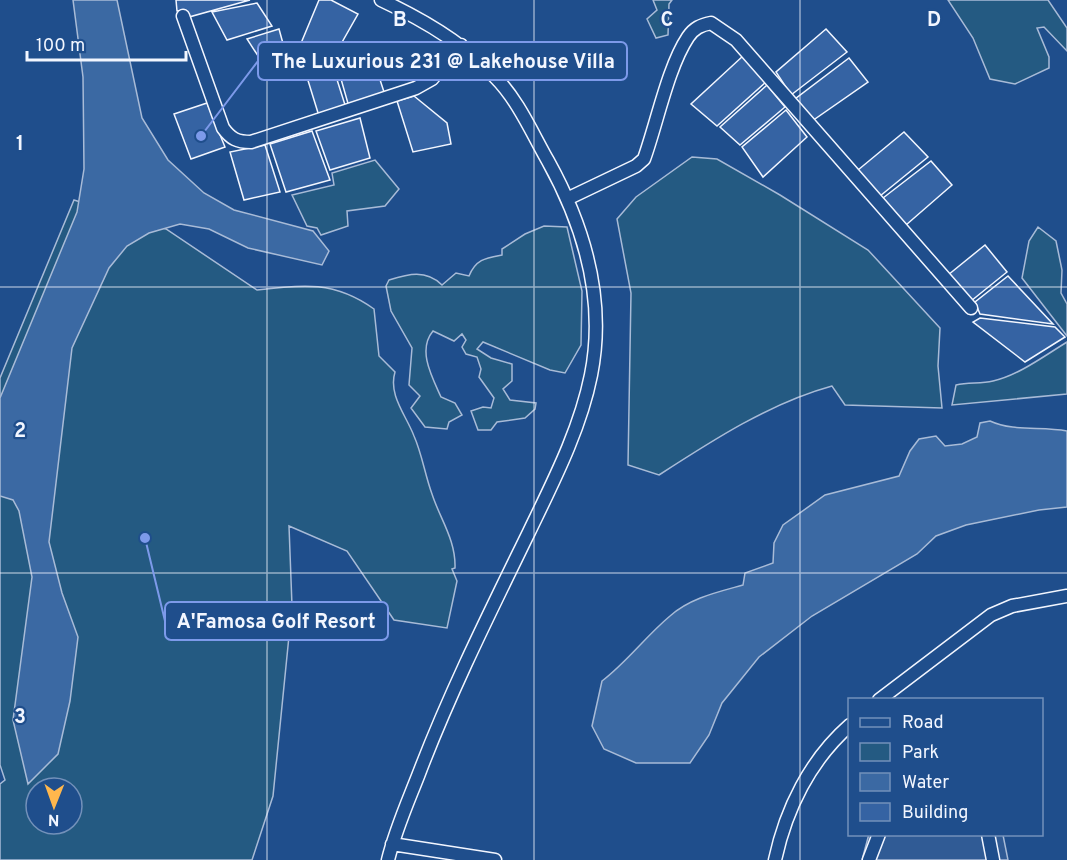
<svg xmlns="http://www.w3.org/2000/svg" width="1067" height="860" viewBox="0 0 1067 860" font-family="Overpass,sans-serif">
<rect width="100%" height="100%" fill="#1f4e8c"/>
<!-- green -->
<path fill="#245a82" stroke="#a8bbd7" stroke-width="1.5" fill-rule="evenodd" d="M653 0H672L669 4 668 35 656 38 647 19 657 10Z
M948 0H1048L1067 28V51L1044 27 1037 28 1049 57V68L1015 84 990 79 973 38Z
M692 157 717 159 780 195 868 250 940 328 938 366 942 408 845 405 832 386C770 403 713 440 659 475L628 465 631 293 617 219 636 197Z
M375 160 399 189 385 206 347 211 348 226 321 235 317 228 307 226 292 195 334 185 332 173Z
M74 200 166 229 257 290C303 284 335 281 374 309L379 356 395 372C388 395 406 415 414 436 422 454 425 475 432 494 440 519 456 540 455 568L452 569 457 581 447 628 394 620 347 551 289 526 292 606 273 796 252 860H0V784L5 780 0 765V378ZM36 788H72V824H36Z
M544 226 567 227 582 291 581 345 565 373 550 370 483 342 477 349 491 358 512 364V381L503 389 510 400 536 403 535 409 525 418 497 422 491 430H478L471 411 483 407 491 408 494 398 479 377 481 369 477 357 466 354 462 347 466 340 462 334 454 341 433 331C417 350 432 377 441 397L455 403 462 415 449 422 447 429 425 427 411 408 420 396 409 385 412 348 391 311 386 286 389 280C408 274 426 269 442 285L456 273 469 276C476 259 486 258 502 255V249L525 234Z
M1038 227 1056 241 1062 270 1061 293 1067 304V336L1022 278 1029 241Z
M1067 342V394L952 405 956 385C969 382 980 384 993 381 1019 375 1044 356 1067 342Z"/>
<!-- parking -->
<path fill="#305b95" stroke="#a8bbd7" stroke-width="1.5" d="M869 834 1003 835 1008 860H862Z"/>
<!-- water -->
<path fill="#3b69a3" stroke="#a8bbd7" stroke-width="1.5" d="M73 0H117L142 118 168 160 204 193 234 210 313 231 329 251 322 265 248 248 209 229 180 224 149 233 127 246 109 268 72 348 49 542 62 593 78 637 70 701 58 754 28 784 13 720 32 577 19 511 13 500 0 496V398L77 212 84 169 83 77Z
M990 421C1014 432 1041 426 1067 431V507L1039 510 966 525 936 536 917 554 812 616 759 657 722 703 709 735 690 763H636L604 749 592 726 602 681C627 662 645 637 670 616 690 598 718 592 743 585L745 573 773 563 774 543 783 525 825 495 899 476 910 451 919 439 936 436 945 446 962 444 977 437 980 423Z"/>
<!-- building -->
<path fill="#3563a3" stroke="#f2f6ff" stroke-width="1.5" d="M176 0H250L189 17 185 10 177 11Z
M319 0H331L358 14 337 51H308L299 48Z
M257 3 272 26 227 40 212 12Z
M279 29 287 58 264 65 247 39Z
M826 29 847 52 791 95 776 72Z
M372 55 385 95 349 107 337 65Z
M744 55 766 82 717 126 691 104Z
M849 58 868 82 812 121 795 99Z
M333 67 346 108 319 116 306 74Z
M767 85 785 107 740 145 720 127Z
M414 96 447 123 451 144 413 152 397 101Z
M207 103 225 147 191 159 174 114Z
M786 110 807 137 763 177 742 147Z
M360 118 370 158 330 170 316 131Z
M312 131 330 180 286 192 270 144Z
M904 132 928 157 880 196 858 170Z
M265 145 280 192 244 200 230 152Z
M931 161 952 185 906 225 883 198Z
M985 245 1007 272 971 301 948 275Z
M1008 276 1053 324 980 314 975 302Z
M980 318 1055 327 1065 337 1025 362 973 322Z"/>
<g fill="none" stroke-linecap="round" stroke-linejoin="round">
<!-- minor casing -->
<g stroke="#f2f6ff" stroke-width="15">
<path id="minor" d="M381 0C422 19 464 43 495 77 518 100 532 133 548 161 584 226 606 300 591 375 580 430 553 482 529 532 490 612 450 692 418 776 407 804 395 831 388 860
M183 16 223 128C231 139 237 142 251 142L416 88 432 79 461 45
M569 198 636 166 644 159C657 123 668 67 688 37 694 28 701 25 711 23L736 40 971 308
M879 700 991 615 1012 606 1067 596
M988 834 993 860
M392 844 495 860
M775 860C786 809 810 760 850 725
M869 860 879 834"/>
</g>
<!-- minor -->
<use href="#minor" stroke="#1f4e8c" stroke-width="12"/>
</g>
<!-- grid -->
<path fill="none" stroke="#f2f6ff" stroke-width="1.5" stroke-opacity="0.55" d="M267 0V860M534 0V860M800 0V860M0 287H1067M0 573H1067"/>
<g font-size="20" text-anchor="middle" font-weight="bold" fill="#f2f6ff" stroke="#1f4e8c" stroke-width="4.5" stroke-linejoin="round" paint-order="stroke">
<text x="400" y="26">B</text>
<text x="667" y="26">C</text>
<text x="934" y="26">D</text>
<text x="20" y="150">1</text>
<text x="20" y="437">2</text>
<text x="20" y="723">3</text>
</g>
<!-- callouts -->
<path fill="none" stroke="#7d9aea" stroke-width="2" d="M201 136L258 61M145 538L165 621"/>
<g fill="#7d9aea" stroke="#1f4e8c" stroke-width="2">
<circle cx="201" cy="136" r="6"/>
<circle cx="145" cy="538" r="6"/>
</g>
<g fill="#1f4e8c" stroke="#7d9aea" stroke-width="2">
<rect x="258" y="42" width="369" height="38" rx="6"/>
<rect x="165" y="602" width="223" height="38" rx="6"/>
</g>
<g font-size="20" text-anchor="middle" font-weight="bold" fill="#f2f6ff">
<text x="443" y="68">The Luxurious 231 @ Lakehouse Villa</text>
<text x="276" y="628">A'Famosa Golf Resort</text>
</g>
<!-- legend -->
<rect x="848" y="698" width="195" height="138" fill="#1f4e8c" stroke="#7391ba" stroke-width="1.5"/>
<rect x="860" y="718" width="30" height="9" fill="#1f4e8c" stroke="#7391ba" stroke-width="1.5"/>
<text x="902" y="728" font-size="18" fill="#f2f6ff">Road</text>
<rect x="860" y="743" width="30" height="18" fill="#245a82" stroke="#7391ba" stroke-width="1.5"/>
<text x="902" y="758" font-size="18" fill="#f2f6ff">Park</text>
<rect x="860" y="773" width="30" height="18" fill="#3b69a3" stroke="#7391ba" stroke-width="1.5"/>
<text x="902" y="788" font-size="18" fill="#f2f6ff">Water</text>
<rect x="860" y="803" width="30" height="18" fill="#3563a3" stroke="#7391ba" stroke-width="1.5"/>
<text x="902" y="818" font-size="18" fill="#f2f6ff">Building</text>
<!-- north arrow -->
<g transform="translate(54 806) rotate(181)"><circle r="28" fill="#1f4e8c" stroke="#7391ba" stroke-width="1.5"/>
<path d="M0-4.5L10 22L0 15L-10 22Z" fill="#ffb74d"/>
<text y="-9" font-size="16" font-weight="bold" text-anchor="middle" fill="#f2f6ff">N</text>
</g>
<!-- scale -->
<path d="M27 51v9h159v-9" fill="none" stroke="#f2f6ff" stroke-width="3"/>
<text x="36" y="51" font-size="18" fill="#f2f6ff" stroke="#1f4e8c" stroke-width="4.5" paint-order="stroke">100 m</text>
</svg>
